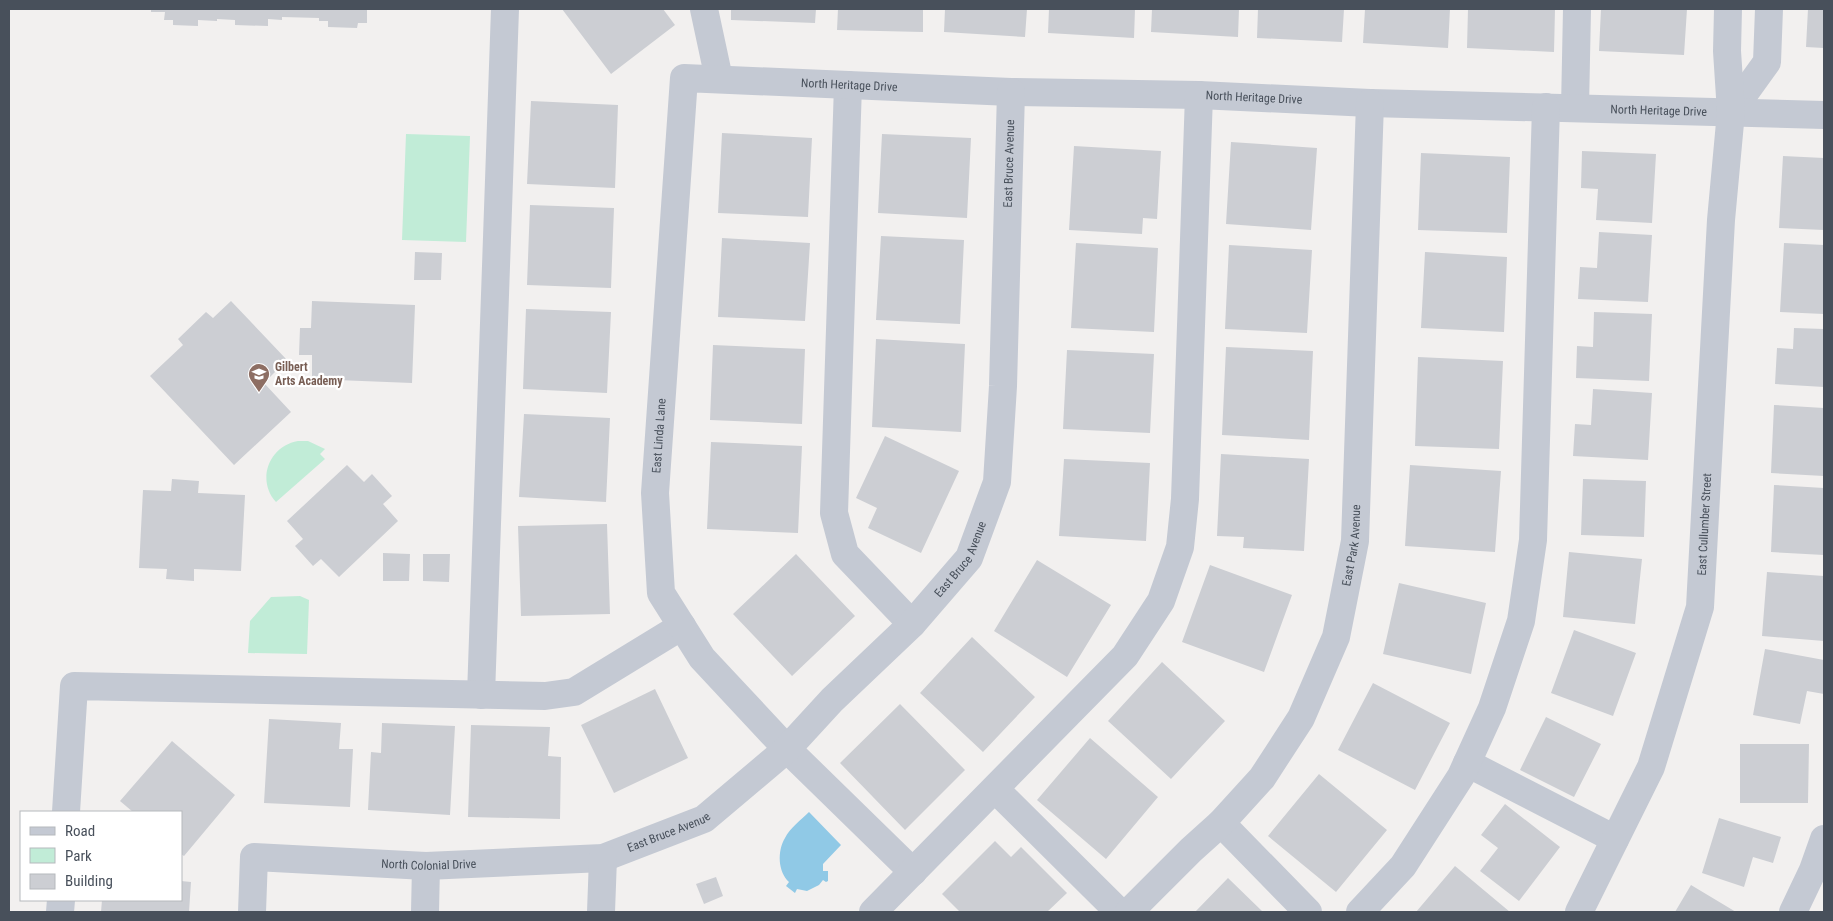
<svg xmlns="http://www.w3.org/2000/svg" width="1833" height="921" viewBox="0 0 1833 921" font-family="'Roboto Condensed',sans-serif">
<rect width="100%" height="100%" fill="#f2f0ef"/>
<!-- green -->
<path fill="#c1ecd7" d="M406 134 470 136 466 242 402 240Z
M298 441H308L325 449 320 454 325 459 276 502C256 480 269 446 298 441Z
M300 596 309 600 307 654 248 653 250 621 271 597Z"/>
<!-- water -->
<path fill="#90c9e6" d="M809 812 841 845 823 864V871H828V881L826 882 823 880 819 885 807 891 797 889 795 893 786 886 789 882C778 872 777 851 785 838 790 828 801 820 809 812Z"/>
<!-- building -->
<path fill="#ccced3" d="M151 9H367V23H358L357 28 328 27V21H319V18L282 17V20L268 19V26L235 25V20L217 19V21L198 20V26L173 25V20H164L165 12H151Z
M562 9H663L675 25 611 74Z
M731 9H816L815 23 731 20Z
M838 9H923V32L837 30Z
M945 9H1027L1025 37 944 32Z
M1049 9H1135L1134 38 1048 33Z
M1152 9H1239L1238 37 1151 32Z
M1258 9H1344L1342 42 1257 38Z
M1365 9H1450L1448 48 1363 43Z
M1468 9H1555L1554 52 1467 48Z
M1601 9H1687L1684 55 1599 51Z
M1808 9H1824V48L1806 47Z
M531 101 618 105 615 188 527 184Z
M722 133 812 138 808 217 718 213Z
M882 134 971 138 967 218 878 213Z
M1231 142 1317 148 1311 230 1226 224Z
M1074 146 1161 151 1157 219 1143 218 1142 234 1069 230Z
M1582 151 1656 154 1652 223 1596 220 1598 189 1581 188Z
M1421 153 1510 157 1507 233 1418 230Z
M1783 156 1824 158V230L1779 228Z
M530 205 614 208 611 288 527 285Z
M1599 232 1652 235 1648 302 1578 299 1580 267 1597 268Z
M881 236 964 240 960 324 876 320Z
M722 238 810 243 805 321 718 317Z
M1076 243 1158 248 1154 332 1071 328Z
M1784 243 1824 245V314L1780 312Z
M1229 245 1312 250 1307 333 1225 329Z
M415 252 442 253 441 280H414Z
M1425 252 1507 257 1504 332 1421 328Z
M231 301 287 360 264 383 291 412 234 465 150 376 183 345 178 339 206 312 213 318Z
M312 301 415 305 412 383 312 379V355H299L300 328H311Z
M526 309 611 312 607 393 523 389Z
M1594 312 1652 314 1649 381 1576 378 1577 346 1593 347Z
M1794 328 1824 329V387L1775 384 1777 348 1793 349Z
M876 339 965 344 961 432 872 427Z
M713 345 805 349 802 424 710 420Z
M1226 347 1313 351 1309 440 1222 435Z
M1067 350 1154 354 1150 433 1063 429Z
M1418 357 1503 361 1499 449 1415 446Z
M1593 389 1652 393 1648 460 1573 456 1575 424 1591 425Z
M1774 405 1824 408V476L1771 473Z
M524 414 610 418 606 502 519 497Z
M885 436 959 471 921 553 868 528 877 508 856 498Z
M711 442 802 446 798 533 707 529Z
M1221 454 1309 459 1304 551 1243 548 1244 537 1217 536Z
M1064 459 1150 463 1146 541 1059 536Z
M347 465 364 482 372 474 392 496 383 504 398 521 339 577 321 559 313 566 295 546 303 539 287 521Z
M1410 465 1501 471 1495 552 1405 546Z
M172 479 199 481 198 493 245 495 241 571 194 569V581L166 579 167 569 139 568 143 490 171 491Z
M1583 479 1646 481 1644 537 1581 535Z
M1774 485 1824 488V555L1771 552Z
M607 524 610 614 521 616 518 526Z
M1569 552 1642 559 1635 624 1563 617Z
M383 553 410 554 409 581H383Z
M423 554H450L449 582 423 581Z
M796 554 855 616 792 676 733 614Z
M1037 560 1111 605 1067 677 994 631Z
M1210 565 1292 595 1264 672 1182 642Z
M1767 572 1824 576V641L1762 636Z
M1399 583 1486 603 1471 674 1383 654Z
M1574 630 1636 653 1613 716 1551 693Z
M972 637 1035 697 983 752 920 693Z
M1765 649 1824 660V694L1807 691 1800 724 1753 715Z
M1162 662 1225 721 1171 779 1108 721Z
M1373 683 1450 723 1415 790 1338 750Z
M655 689 688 758 614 793 581 725Z
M900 704 965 770 905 830 840 763Z
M1546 717 1601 744 1574 797 1520 770Z
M269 719 341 723 339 749H353L350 807 264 803Z
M382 723 455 726 450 815 368 810 371 752 381 753Z
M471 725 550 727 548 756 561 757 560 819 468 817Z
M1090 738 1158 797 1106 859 1037 800Z
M172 741 235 795 184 856 181 854V812H133L120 801Z
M1740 744H1809L1808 803H1740Z
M1319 774 1387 830 1336 892 1268 836Z
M1505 804 1560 847 1519 901 1480 871 1498 848 1481 835Z
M1719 818 1781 837 1773 863 1753 857 1744 887 1702 873Z
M995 841 1011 857 1021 847 1067 893 1047 912H960L942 894Z
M1455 866 1510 912H1416Z
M716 877 723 896 704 904 696 884Z
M1228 878 1263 912H1195Z
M181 881 191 882 189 912H101L102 900H181Z
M1691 885 1736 912H1675Z"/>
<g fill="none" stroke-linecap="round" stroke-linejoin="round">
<!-- minor -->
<g stroke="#c4c9d3" stroke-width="28">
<path d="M704 9 719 79"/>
<path d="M848 85 834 513 845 554 912 624"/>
<path d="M1575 108 1577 9"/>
<path d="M1731 112 1767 62 1769 9"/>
<path d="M481 695 505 9"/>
<path d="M1467 763 1615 839"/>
<path d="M995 789 1119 912"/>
<path d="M66 812 74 686 545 696 574 692 682 626"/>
<path d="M1221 823 1308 912"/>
<path id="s1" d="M913 872 787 749 702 658 661 593 655 493 684 78 1011 92 1199 95 1370 103 1824 115"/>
<path d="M60 912 61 900"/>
<path id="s2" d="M252 912 254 857 426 866 603 858 704 819 787 749 832 700 912 624 969 558 997 482 1003 386 1011 92"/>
<path d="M425 912 426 866"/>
<path d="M601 912 603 858"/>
<path d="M873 912 1125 656 1161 601 1180 547 1185 499 1199 95"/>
<path id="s3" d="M1129 912 1191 850 1221 823 1262 778 1301 718 1336 637 1355 541 1370 103"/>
<path d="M1360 912 1403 866 1461 776 1492 708 1521 621 1533 540 1546 107"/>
<path id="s4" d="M1579 912 1651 767 1700 607 1721 220 1731 112 1727 51 1728 9"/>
<path d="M1793 912 1813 870 1824 839"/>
</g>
</g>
<!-- icons -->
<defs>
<g id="school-pin" transform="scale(1.125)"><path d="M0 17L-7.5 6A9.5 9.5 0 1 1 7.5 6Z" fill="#8d6e63" stroke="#fff"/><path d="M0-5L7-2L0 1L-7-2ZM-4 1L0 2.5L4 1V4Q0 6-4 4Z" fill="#fff"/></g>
</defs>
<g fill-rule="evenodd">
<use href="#school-pin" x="259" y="374"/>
</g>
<g text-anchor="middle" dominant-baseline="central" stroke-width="4.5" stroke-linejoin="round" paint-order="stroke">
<!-- street labels -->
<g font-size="12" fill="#48505b" stroke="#fff">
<text stroke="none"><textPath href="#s1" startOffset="1059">North Heritage Drive</textPath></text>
<text stroke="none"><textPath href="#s1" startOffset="1464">North Heritage Drive</textPath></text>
<text stroke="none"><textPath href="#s1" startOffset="1869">North Heritage Drive</textPath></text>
<text stroke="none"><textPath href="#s2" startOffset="1285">East Bruce Avenue</textPath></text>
<text stroke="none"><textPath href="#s1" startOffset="535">East Linda Lane</textPath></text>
<text stroke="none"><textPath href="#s4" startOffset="412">East Cullumber Street</textPath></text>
<text stroke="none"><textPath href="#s3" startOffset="442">East Park Avenue</textPath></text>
<text stroke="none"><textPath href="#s2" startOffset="880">East Bruce Avenue</textPath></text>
<text stroke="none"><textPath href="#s2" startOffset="475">East Bruce Avenue</textPath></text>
<text stroke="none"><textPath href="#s2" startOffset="230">North Colonial Drive</textPath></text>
</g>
<!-- education labels -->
<g font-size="12" font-weight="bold" fill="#785e54" stroke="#fff" text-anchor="start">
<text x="275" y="367">Gilbert<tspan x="275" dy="14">Arts Academy</tspan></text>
</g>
</g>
<!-- border -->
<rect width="1833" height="921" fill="none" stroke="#48505b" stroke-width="20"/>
<!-- legend -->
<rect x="20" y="811" width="162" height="90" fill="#ffffff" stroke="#b6b9bd"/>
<rect x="30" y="827" width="25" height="8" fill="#c4c9d3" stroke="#b6b9bd"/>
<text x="65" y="836" font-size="15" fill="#48505b">Road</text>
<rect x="30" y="848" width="25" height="15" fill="#c1ecd7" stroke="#b6b9bd"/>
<text x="65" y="861" font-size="15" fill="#48505b">Park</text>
<rect x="30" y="874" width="25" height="15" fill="#ccced3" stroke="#b6b9bd"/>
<text x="65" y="886" font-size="15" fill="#48505b">Building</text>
</svg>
